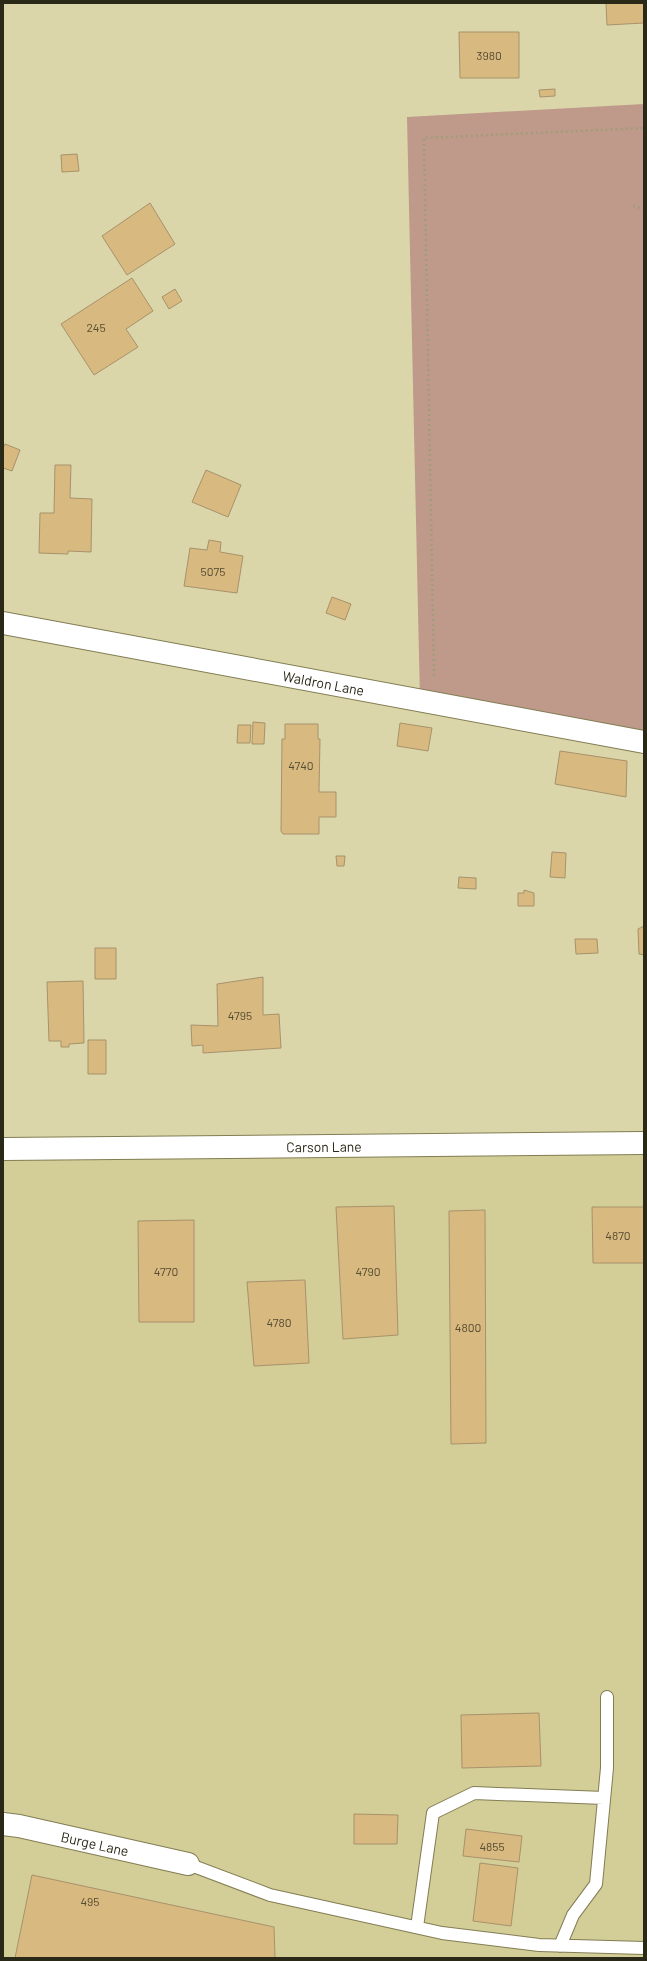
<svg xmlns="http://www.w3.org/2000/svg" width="647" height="1961" viewBox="0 0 647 1961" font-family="Barlow,sans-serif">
<rect width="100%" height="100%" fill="#dbd6a9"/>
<!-- built -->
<path fill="#d3cd98" d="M644 1143V1958H3V1149Z"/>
<!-- green -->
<path fill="#bf998a" d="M644 104V742L420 700 407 117Z"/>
<!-- building -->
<path fill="#d8b980" stroke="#a7926b" d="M606 3H644V23L607 25Z
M459 32H519V78H460Z
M555 89V96L540 97 539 90Z
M77 154 79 171 62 172 61 155Z
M150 203 175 244 127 275 102 236Z
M132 278 153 311 126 329 138 347 94 375 61 324Z
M175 289 182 301 169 309 162 297Z
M5 444 20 450 12 471 3 468V448Z
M55 465H71L70 498 92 499 91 552 68 551V554L39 553 40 513H54Z
M206 470 241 485 228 517 192 502Z
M209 540 221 542 220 552 243 556 237 593 184 586 190 548 207 550Z
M332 597 351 604 345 620 326 613Z
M253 722 265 723 264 744H252Z
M400 723 432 728 428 751 397 746Z
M285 724H318V739H320L319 792H336V817H319V834H283L281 831 282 739H285Z
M238 725H251L250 743H237Z
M560 751 627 761 626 797 555 784Z
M552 852 566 853 565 878 550 877Z
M336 856H345L344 866H337Z
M459 877 476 878V889L458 888Z
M524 890 534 893V906H518V893H524Z
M644 926V955L639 954 638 929Z
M575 939H597L598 953 576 954Z
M95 948H116V979H95Z
M263 977V1015L279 1014 281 1048 203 1053V1045L192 1046 191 1025 218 1026 217 984Z
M83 981 84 1043 69 1044V1047H61V1041H49L47 982Z
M88 1040H106V1074H88Z
M394 1206 398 1335 343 1339 336 1207Z
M592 1207H644V1263H593Z
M485 1210 486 1443 451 1444 449 1211Z
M194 1220V1322H139L138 1221Z
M305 1280 309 1363 254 1366 247 1282Z
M539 1713 541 1766 462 1768 461 1715Z
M354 1814 398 1815 397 1844H354Z
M466 1829 522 1836 519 1862 463 1856Z
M480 1863 518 1868 511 1926 473 1921Z
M32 1875 274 1927 275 1958H15Z"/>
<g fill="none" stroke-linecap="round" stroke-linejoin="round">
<!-- service casing -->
<g stroke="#827d53" stroke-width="14">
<path id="service" d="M188 1864 270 1895 442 1933 539 1945 644 1948
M417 1927 433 1813 474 1793 604 1798
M560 1946 573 1915 596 1884 607 1768V1697"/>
</g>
<!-- minor casing -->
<g stroke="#827d53" stroke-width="24">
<g id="minor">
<path id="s1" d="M3 623 644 742"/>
<path id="s2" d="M3 1149 644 1143"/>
<path id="s3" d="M3 1824 19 1826 188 1864"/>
</g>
</g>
<!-- path -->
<path stroke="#a19d79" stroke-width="2.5" stroke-dasharray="2 3" stroke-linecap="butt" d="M633 206 644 209
M434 676 424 138 644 128"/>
<!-- service -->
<use href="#service" stroke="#fff" stroke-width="12"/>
<!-- minor -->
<use href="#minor" stroke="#fff" stroke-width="22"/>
</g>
<g text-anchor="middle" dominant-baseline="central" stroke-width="3" stroke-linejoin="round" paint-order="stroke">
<!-- number labels -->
<g font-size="12" fill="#564c31">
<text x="489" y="55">3980</text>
<text x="96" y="327">245</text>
<text x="213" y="571">5075</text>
<text x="301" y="765">4740</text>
<text x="240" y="1015">4795</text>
<text x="618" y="1235">4870</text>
<text x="166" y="1271">4770</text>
<text x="368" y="1271">4790</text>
<text x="279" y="1322">4780</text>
<text x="468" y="1327">4800</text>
<text x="492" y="1846">4855</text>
<text x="90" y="1901">495</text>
</g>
<!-- street labels -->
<g font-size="14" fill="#2a2817" stroke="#e8e3b6">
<text stroke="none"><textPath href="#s1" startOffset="326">Waldron Lane</textPath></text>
<text stroke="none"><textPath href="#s2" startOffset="321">Carson Lane</textPath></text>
<text stroke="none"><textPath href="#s3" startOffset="94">Burge Lane</textPath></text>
</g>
</g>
<!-- border -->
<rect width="647" height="1961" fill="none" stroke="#2a2817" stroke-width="8"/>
</svg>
